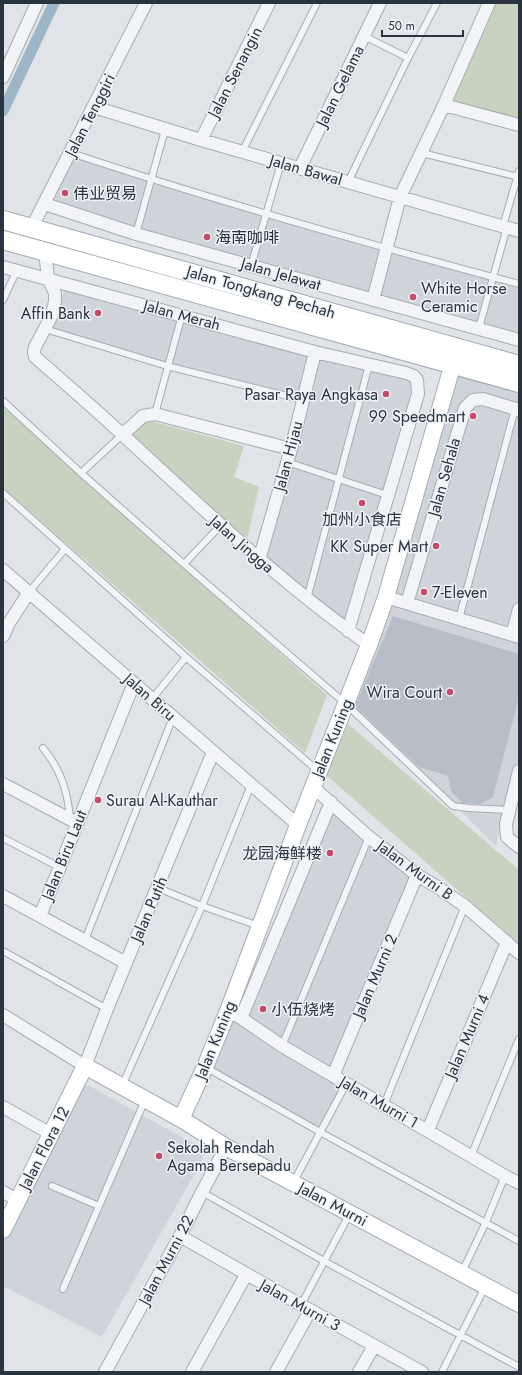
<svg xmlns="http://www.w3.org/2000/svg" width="522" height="1375" viewBox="0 0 522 1375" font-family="Jost,'Noto Sans SC',sans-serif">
<rect width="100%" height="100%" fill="#e0e4e8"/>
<!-- built -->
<path fill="#ced4da" d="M68 150 276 215 519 282V344L39 207Z
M69 279 418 375 350 637 254 561 298 402 163 367 51 328Z
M457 373 519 390V758L496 846 410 761 352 706Z
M330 795 373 835 421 873 339 1074 350 1082 321 1136 210 1072Z
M88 1085 200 1147 203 1159 102 1337 3 1286V1238L78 1090Z"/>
<!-- green -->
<path fill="#c7d2c1" d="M492 3H519V120L449 100Z
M3 407 327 695 305 753 3 488Z
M139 419 154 422 244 446 234 477 259 487 247 539 130 440Z
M348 724 519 870V944L326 775Z"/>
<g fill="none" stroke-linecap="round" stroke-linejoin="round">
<!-- canal -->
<path stroke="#9cb6c7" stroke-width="11" d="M3 111 54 3"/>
</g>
<!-- building -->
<path fill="#b7bec5" d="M393 616 519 654V697L493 797 481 804 462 803 451 791 448 776 419 767 355 706Z"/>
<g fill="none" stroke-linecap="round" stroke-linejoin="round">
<!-- lane casing -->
<g stroke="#a5acb2" stroke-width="8">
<path id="lane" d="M364 36 408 58
M242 152 317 3
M71 153C219 202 368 244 519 284
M422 153 519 177
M348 182 408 58 437 3
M503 226 519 171
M136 234 165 130
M251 266 281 163
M3 300 17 270
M479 328 507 227
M45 329 167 366 303 400
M3 401 81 473 184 564 346 704 453 806 469 808 509 810
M155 414 182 315
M287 462 387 495
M81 473 122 435
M3 493 186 657 318 771
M184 564 220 526
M29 592 65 549
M307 599 369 365
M459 619 515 409
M152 699 186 657
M43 748C61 770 68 792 70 819
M3 838 59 867
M158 888 202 906 259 926
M85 940 173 717
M3 951 107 1009
M282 1046 369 837
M205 1067 320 1132 519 1241
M122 1086 202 906 251 785
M384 1105 465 906
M471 1156 519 1039
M293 1183 346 1084
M52 1186 99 1206
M202 1192 324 1261 519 1367
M462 1272 486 1222 505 1176
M63 1289 145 1100
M301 1305 349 1215
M442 1372 485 1287"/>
</g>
<!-- street casing -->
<g stroke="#a5acb2" stroke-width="14">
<path id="street" d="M3 77 37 3
M444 105 519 125
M94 107 201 140 519 231
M201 140 269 3
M300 168 380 3
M45 204 136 234 519 340
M32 227 146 3
M45 252 48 278 55 293V301L52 315 35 347 34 352 35 357C65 383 95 409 124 436 203 509 281 583 369 645
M3 267 315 352 406 373 414 376 417 380 418 394 348 631
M373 300 400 197 444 105 489 3
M122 435 143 416 155 414 291 449
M259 560 291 449 315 352
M3 570 298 825
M386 597 519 637
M407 603 465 408 473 400 483 399 519 410
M512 635 519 609
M3 636 9 623 29 592
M519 771 506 824 507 837 519 847
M3 784 77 823
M313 787 369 837 417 875 439 888 465 906 519 953
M3 896 126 963
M40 916 134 683
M228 1011 241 1018 282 1046 505 1176 519 1183
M3 1015 85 1066 107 1009 213 752
M241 1018 331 802
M333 1076 417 875
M3 1107 51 1134
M428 1130 507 942
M3 1192 18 1200
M180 1236 301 1305 422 1372
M105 1372 180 1236 202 1192 226 1147
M192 1372 246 1275
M276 1372 310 1311
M359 1372 374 1346"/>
</g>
<!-- secondary casing -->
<g stroke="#a5acb2" stroke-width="18">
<path id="secondary" d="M181 1119 205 1067 228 1011 298 825 369 645 386 597 456 353
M3 1230 85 1066 181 1119 226 1147 519 1304"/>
</g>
<!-- primary casing -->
<g stroke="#9faab3" stroke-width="20">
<path id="primary" d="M3 220 519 365
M3 240 519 383"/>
</g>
<!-- lane -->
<use href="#lane" stroke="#f2f4f7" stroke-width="6"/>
<!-- street -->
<use href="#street" stroke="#f2f4f7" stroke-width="12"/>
<!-- secondary -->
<use href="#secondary" stroke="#fff" stroke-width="16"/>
<!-- primary -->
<use href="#primary" stroke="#fff" stroke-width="18"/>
</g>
<!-- markers -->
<g fill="#c9496d" stroke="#eff3f6" stroke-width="1.5">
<circle cx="65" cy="193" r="4"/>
<circle cx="207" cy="237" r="4"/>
<circle cx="413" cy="297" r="4"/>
<circle cx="98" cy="313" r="4"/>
<circle cx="386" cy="394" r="4"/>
<circle cx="473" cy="416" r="4"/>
<circle cx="362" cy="503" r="4"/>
<circle cx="436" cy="546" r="4"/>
<circle cx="424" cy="592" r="4"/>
<circle cx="450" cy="692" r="4"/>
<circle cx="98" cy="800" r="4"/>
<circle cx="330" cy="853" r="4"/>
<circle cx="263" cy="1009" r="4"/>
<circle cx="159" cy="1156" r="4"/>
</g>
<g text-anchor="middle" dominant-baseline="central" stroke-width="3" stroke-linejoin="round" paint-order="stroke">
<!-- street labels -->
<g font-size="16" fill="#29343f" stroke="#eff3f6">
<text transform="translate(235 72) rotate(-63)">Jalan Senangin</text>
<text transform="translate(340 86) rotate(-64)">Jalan Gelama</text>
<text transform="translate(90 115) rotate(-63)">Jalan Tenggiri</text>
<text transform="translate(306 170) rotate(16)">Jalan Bawal</text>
<text transform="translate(281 274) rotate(16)">Jalan Jelawat</text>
<text transform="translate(261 292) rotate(16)">Jalan Tongkang Pechah</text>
<text transform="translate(182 315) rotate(15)">Jalan Merah</text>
<text transform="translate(288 456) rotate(-75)">Jalan Hijau</text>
<text transform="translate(444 477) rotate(-74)">Jalan Sehala</text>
<text transform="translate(242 544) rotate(41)">Jalan Jingga</text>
<text transform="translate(150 697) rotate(41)">Jalan Biru</text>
<text transform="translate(332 738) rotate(-68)">Jalan Kuning</text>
<text transform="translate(64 855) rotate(-68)">Jalan Biru Laut</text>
<text transform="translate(415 870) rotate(36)">Jalan Murni B</text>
<text transform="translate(149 909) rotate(-67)">Jalan Putih</text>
<text transform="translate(375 976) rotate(-67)">Jalan Murni 2</text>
<text transform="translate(467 1036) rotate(-67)">Jalan Murni 4</text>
<text transform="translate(215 1040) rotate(-68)">Jalan Kuning</text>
<text transform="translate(379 1102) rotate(30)">Jalan Murni 1</text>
<text transform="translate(44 1148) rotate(-63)">Jalan Flora 12</text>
<text transform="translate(333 1204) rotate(28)">Jalan Murni</text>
<text transform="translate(166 1260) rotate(-62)">Jalan Murni 22</text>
<text transform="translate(300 1305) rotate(29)">Jalan Murni 3</text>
</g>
<!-- poi labels -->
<g font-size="16" fill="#29343f" stroke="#eff3f6" text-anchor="start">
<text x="73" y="193">伟业贸易</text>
<text x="215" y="237">海南咖啡</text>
<text x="421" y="288">White Horse<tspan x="421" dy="18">Ceramic</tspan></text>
<text x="90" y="313" text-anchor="end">Affin Bank</text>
<text x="378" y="394" text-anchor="end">Pasar Raya Angkasa</text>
<text x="465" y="416" text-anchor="end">99 Speedmart</text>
<text x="362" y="519" text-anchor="middle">加州小食店</text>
<text x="428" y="546" text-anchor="end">KK Super Mart</text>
<text x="432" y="592">7-Eleven</text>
<text x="442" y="692" text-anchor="end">Wira Court</text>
<text x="106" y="800">Surau Al-Kauthar</text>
<text x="322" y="853" text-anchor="end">龙园海鲜楼</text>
<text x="271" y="1009">小伍烧烤</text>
<text x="167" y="1147">Sekolah Rendah<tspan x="167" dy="18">Agama Bersepadu</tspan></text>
</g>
</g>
<!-- border -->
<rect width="522" height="1375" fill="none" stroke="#29343f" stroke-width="8"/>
<!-- scale -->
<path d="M382 30v6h81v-6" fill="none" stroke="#29343f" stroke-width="2"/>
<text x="388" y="30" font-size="12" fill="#29343f" stroke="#eff3f6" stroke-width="3" paint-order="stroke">50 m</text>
</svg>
